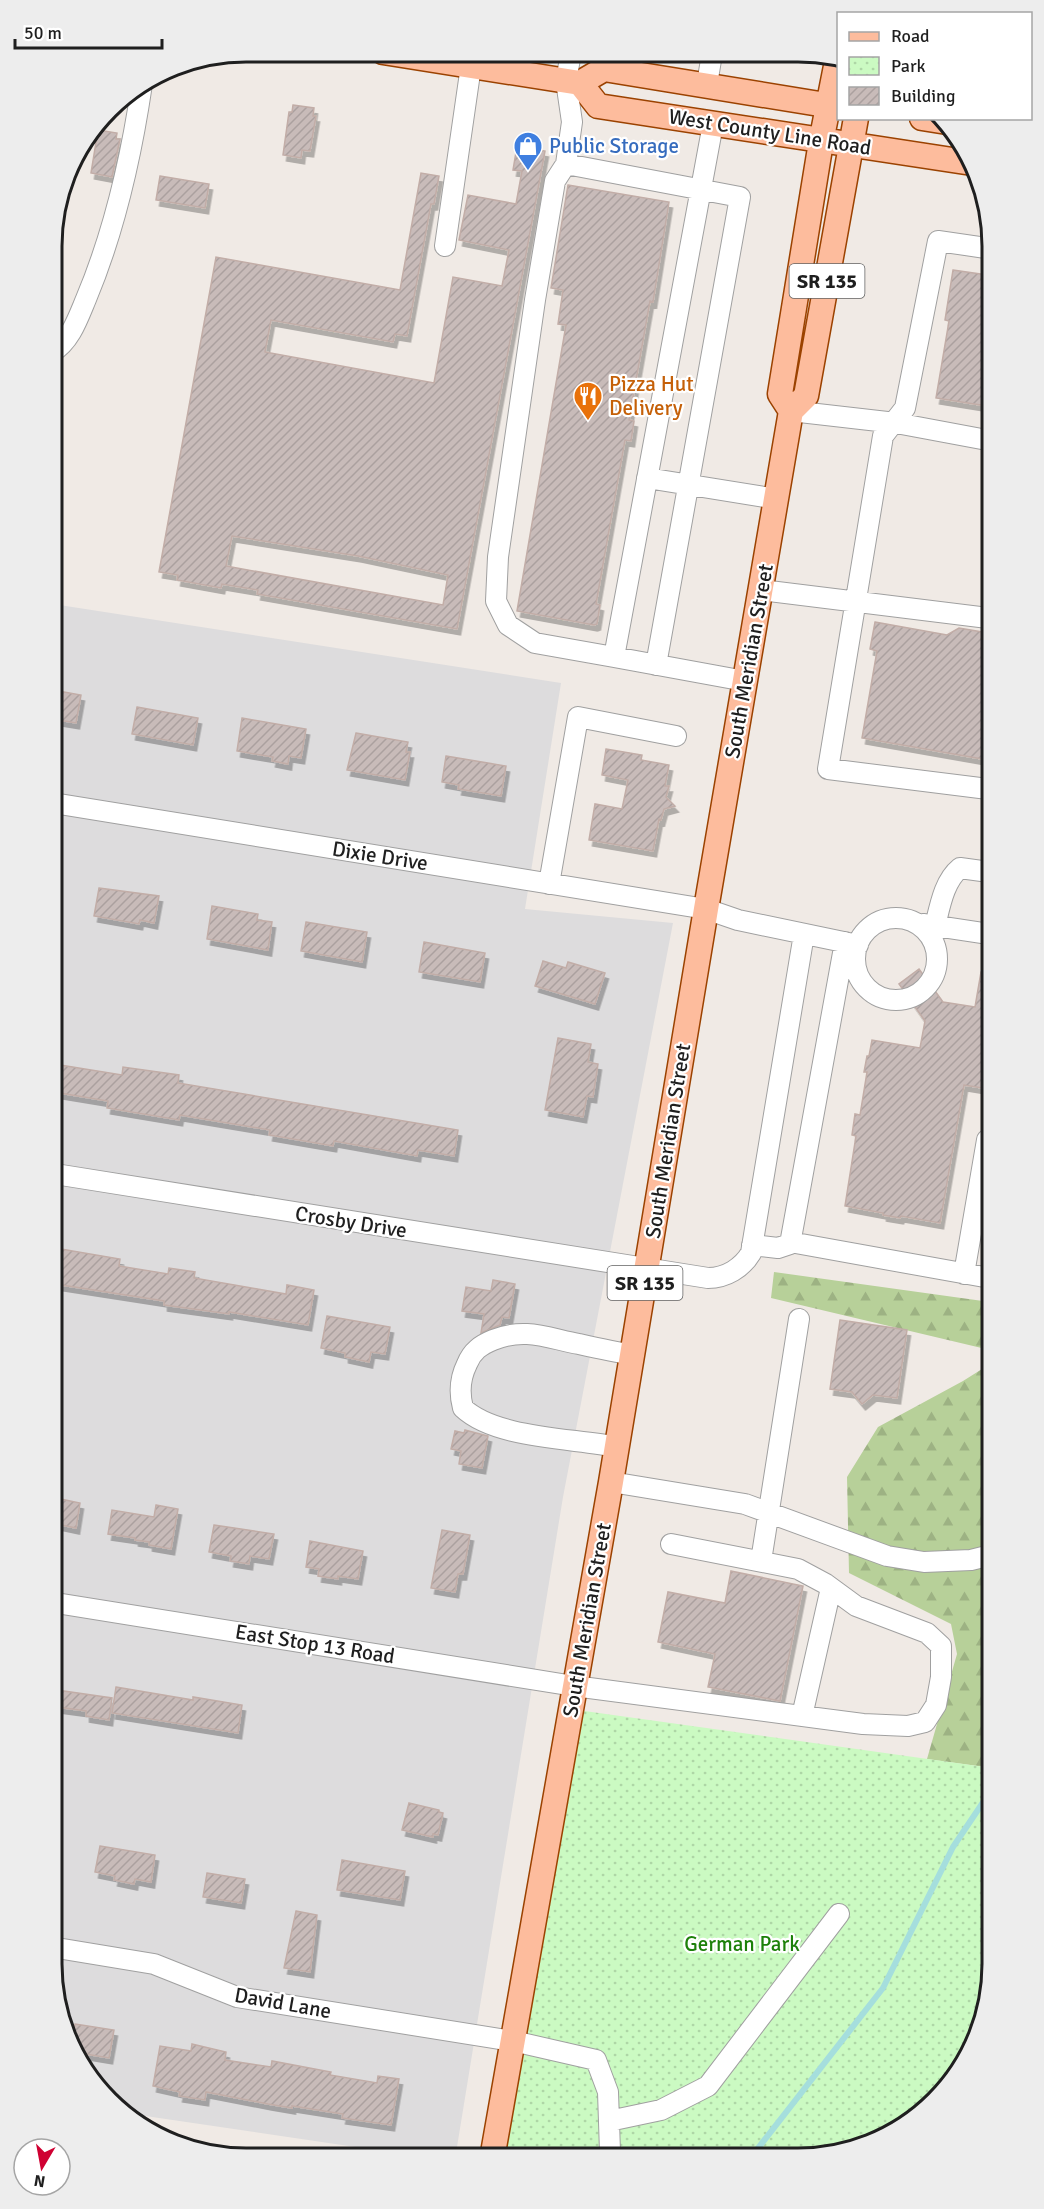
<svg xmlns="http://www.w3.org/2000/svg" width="1044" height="2209" viewBox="0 0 1044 2209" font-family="Signika,sans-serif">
<defs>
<pattern id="forest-firs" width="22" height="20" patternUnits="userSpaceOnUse" patternTransform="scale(1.5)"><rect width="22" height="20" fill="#b7d099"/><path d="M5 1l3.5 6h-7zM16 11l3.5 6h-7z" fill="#9db283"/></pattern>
<pattern id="park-dots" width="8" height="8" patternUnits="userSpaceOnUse" patternTransform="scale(1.5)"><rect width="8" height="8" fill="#cbfac2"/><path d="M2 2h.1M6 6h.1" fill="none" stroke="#aed6a6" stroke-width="1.8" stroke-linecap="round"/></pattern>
<pattern id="building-hatch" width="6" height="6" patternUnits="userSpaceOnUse" patternTransform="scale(1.5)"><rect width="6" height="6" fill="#c8bbb9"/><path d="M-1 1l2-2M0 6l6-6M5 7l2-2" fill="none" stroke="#aba09f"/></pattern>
<filter id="shadow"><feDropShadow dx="3.5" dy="6" stdDeviation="0" flood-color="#0004"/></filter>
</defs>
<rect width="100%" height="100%" fill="#f0eae5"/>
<!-- residential -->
<path fill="#dddcdd" d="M53 604 561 683 525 909 673 923 563 1497 456 2153H396L125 2113 117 2109 77 2061 58 2014Z"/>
<!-- forest -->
<path fill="url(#forest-firs)" d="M774 1272 990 1302V1350L771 1298Z
M990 1364 992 1768 927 1759 957 1654 951 1624 849 1573 847 1477 878 1427 963 1381Z"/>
<!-- park -->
<path fill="url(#park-dots)" d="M570 1709 992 1768 993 1976 978 2038 945 2091 906 2125 849 2151 493 2153Z"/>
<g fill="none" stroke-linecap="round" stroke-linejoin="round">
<!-- stream -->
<path stroke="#a5dedd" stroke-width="6" d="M755 2152 883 1988 953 1847 992 1789"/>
</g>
<!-- building -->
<path fill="url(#building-hatch)" stroke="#c2ada7" stroke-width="1.5" fill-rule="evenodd" filter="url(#shadow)" d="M293 105 314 108 313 116H316L310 151 302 150 301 158 283 155 289 112H292Z
M98 130 117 133 116 139H120L112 177 91 173Z
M517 146 545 151 457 629 257 594 258 590 222 584 221 588 177 580 178 575 159 572 216 257 400 290 421 173 439 176 434 204H431L407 336 395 334 393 342 271 320 265 352 434 383 453 277 502 286 509 250 459 240 468 195 516 204 522 171 513 170ZM232 536 358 556 448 575 443 605 226 566Z
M160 176 209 184 205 208 156 200Z
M568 185 669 202 653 302 650 301 629 420 634 421 631 441 625 440 596 604 600 605 597 624 594 625 517 611 566 325 558 324 563 290 551 288Z
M953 270 987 275V406L936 398 949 321 945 320Z
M875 622 947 635 959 628 988 633V760L862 738 877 651 870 649Z
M53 690 81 695 76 723 53 719Z
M137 707 198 718 193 745 132 734Z
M242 718 306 729 301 758 289 756 288 764 272 761 273 757 237 751Z
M356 733 408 742 406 752H410L405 780 347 770Z
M606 749 642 755 641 760 669 765 665 786H669L666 797 675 806 664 809 661 820 659 819 653 851 589 840 595 804 622 809 628 780 602 775Z
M446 756 506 766 501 796 458 789 459 785 442 782Z
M99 888 159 896 154 923 140 920 139 924 94 916Z
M212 906 258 914 257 920 272 922 268 950 207 939Z
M306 922 367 932 362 962 301 951Z
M424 942 485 953 480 982 419 972Z
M543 961 566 968 568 962 605 973 595 1004 535 986Z
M919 969 943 1002 975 1007 981 972 989 973V1089L964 1085 940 1223 901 1216 900 1218 883 1215V1213L845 1206 856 1136 852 1135 855 1114 860 1115 867 1072H864L867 1056H869L872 1040 920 1048 925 1021 899 984Z
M558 1038 591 1044 588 1062 598 1064 593 1097 587 1096 583 1117 545 1110Z
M54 1064 122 1075 123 1067 179 1075 178 1083 458 1130 454 1156 418 1150 417 1156 334 1141 333 1146 269 1135 270 1130 180 1115 179 1120 107 1108 108 1101 54 1092Z
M55 1248 120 1259 119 1266 168 1274 169 1268 195 1272 194 1278 286 1294 287 1285 314 1290 308 1325 229 1312V1314L164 1305V1301L55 1284Z
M493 1280 515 1284 509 1318 502 1317 500 1325 481 1333 484 1314 462 1311 466 1287 491 1291Z
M327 1316 390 1327 385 1354 371 1352 369 1362 345 1357V1353L321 1348Z
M840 1320 907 1330 897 1398 873 1395 862 1404 852 1392 830 1389Z
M465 1430 488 1436 482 1468 459 1464 461 1451 451 1449 455 1431 464 1433Z
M56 1498 80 1503 76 1528 56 1524Z
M156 1505 178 1509 171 1549 149 1545V1542L135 1540V1538L108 1534 112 1510 154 1517Z
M214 1525 274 1534 269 1559 250 1556 249 1564 230 1561 231 1556 209 1552Z
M442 1530 470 1535 463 1574H458L455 1592 431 1588Z
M310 1541 363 1551 358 1579 338 1576V1579L318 1576 319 1569 306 1567Z
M731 1571 803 1586 780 1701 708 1687 715 1654 658 1642 668 1592 725 1603Z
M116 1687 193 1700V1697L242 1705 238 1733 112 1713Z
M57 1690 112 1698 109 1720 86 1716V1711L57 1707Z
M409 1803 439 1810V1812L443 1813 438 1835 433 1834V1837L402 1830Z
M100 1846 155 1855 151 1882 135 1879 134 1884 114 1880 115 1876 95 1872Z
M342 1860 405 1871 400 1900 337 1890Z
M207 1873 245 1879 241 1903 203 1897Z
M296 1911 317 1915 310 1972 284 1968Z
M75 2024 114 2030 109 2058 74 2052 71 2046Z
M192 2044 226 2052 225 2060 271 2067 272 2061 331 2072 330 2075 377 2083 378 2076 399 2079 391 2125 342 2118 343 2114 292 2106V2108L268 2104 206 2092 205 2100 179 2096 180 2092 153 2086 160 2046 191 2051Z"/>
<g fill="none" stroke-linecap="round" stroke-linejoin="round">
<!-- minor casing -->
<g stroke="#a0a0a0" stroke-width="22">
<path id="minor" d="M571 53 566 81 572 122 566 164 740 197 656 665
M707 84 712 54
M713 124 614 657 745 681
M566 164 555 181 535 300 498 557 496 601 508 625 535 643 614 657
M445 246 471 66
M986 248 938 241 905 408 883 436 828 769 988 789
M52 352C70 342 78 318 86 299 115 230 131 159 142 84
M791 411 896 423 987 440
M647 478 777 499
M761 590 988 618
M53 803 706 909 738 920 858 945
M549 884 578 717 676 736
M855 959a41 41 0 1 1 82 0a41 41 0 1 1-82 0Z
M923 924 989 934
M935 926C940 906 944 881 960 868L989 872
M55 1174 708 1278C726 1278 742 1268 751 1253L804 934
M790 1242 990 1278
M752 1245 778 1248 790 1244 845 942
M964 1274 987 1140 990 1139
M617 1447C574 1438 496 1439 463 1408 459 1393 460 1378 467 1364 472 1351 481 1345 493 1340 525 1327 547 1338 579 1344 597 1348 615 1352 633 1355
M611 1482 745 1504 887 1556 924 1562 971 1560 991 1555
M761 1561 799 1319
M56 1603 574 1686 863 1724 908 1726 925 1722 936 1705 941 1677V1646L927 1633 856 1606 826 1584 798 1569 671 1544
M802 1716 831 1588
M57 1948 154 1964 237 1997 513 2041 596 2060 608 2092 610 2152
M609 2121 661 2110 708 2086 839 1914"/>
</g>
<!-- major casing -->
<g stroke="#9b4200" stroke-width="27">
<path id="major" d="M383 52 580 83 604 69 838 107
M580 83 598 106 972 163
M922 118 947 122
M791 411 780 394 821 142 838 56
M493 2153 611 1482 706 909 791 411 806 396 856 118"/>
</g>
<!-- minor -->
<use href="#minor" stroke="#fff" stroke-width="20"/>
<!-- major -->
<use href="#major" stroke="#fdbc9d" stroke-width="24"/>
</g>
<!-- icons -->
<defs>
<g id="shop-pin" transform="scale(1.5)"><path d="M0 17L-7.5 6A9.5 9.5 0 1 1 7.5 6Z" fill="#3f7fe0" stroke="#fff"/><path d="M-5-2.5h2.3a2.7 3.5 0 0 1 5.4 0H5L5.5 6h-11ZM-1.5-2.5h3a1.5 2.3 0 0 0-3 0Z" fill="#fff"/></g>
<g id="restaurant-pin" transform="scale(1.5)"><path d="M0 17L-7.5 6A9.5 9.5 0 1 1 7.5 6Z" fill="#e8710a" stroke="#fff"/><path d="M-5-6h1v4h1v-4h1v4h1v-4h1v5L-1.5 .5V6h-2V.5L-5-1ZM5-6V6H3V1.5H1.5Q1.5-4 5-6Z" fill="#fff"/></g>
</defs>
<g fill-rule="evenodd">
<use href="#shop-pin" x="528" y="146"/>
<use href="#restaurant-pin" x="588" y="396"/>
</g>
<g text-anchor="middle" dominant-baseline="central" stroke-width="4.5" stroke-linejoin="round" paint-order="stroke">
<!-- shield labels -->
<g fill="#fff" stroke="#626262" stroke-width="1.5">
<rect x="789.5" y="264" width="75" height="34" rx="4.5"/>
<rect x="607.5" y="1266" width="75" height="34" rx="4.5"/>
</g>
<g font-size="20" font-weight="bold" fill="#1f1f1f">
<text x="827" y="281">SR 135</text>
<text x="645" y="1283">SR 135</text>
</g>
<!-- street labels -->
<g font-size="21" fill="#1f1f1f" stroke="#fff">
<text transform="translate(770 132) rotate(9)">West County Line Road</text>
<text transform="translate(749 661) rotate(-80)">South Meridian Street</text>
<text transform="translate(380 856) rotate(9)">Dixie Drive</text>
<text transform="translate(668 1141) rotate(-81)">South Meridian Street</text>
<text transform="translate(351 1222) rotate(9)">Crosby Drive</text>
<text transform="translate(587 1620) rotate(-80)">South Meridian Street</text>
<text transform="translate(315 1644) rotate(9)">East Stop 13 Road</text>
<text transform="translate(283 2003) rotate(10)">David Lane</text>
</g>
<!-- shop labels -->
<g font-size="21" fill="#366cbe" stroke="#fff" text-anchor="start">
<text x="549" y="146">Public Storage</text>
</g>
<!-- food labels -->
<g font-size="21" fill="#c56008" stroke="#fff" text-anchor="start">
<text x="609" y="384">Pizza Hut<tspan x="609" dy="24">Delivery</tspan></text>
</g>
<!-- park labels -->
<g font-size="21" fill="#1d810a" stroke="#fff">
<text x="742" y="1944">German Park</text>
</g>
</g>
<!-- crop -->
<path d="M0 0H1044V2209H0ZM246 62H798A184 184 0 0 1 982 246V1964A184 184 0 0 1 798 2148H246A184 184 0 0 1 62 1964V246A184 184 0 0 1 246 62Z" fill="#ededed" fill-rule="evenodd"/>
<path fill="none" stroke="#1f1f1f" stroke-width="3" d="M246 62H798A184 184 0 0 1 982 246V1964A184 184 0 0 1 798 2148H246A184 184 0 0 1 62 1964V246A184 184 0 0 1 246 62Z"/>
<!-- legend -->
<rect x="837" y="12" width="195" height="108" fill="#ffffff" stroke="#a5a5a5" stroke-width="1.5"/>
<rect x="849" y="32" width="30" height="9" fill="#fdbc9d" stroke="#a5a5a5" stroke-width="1.5"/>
<text x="891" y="42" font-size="18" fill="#1f1f1f">Road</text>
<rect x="849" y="57" width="30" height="18" fill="url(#park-dots)" stroke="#a5a5a5" stroke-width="1.5"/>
<text x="891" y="72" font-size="18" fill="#1f1f1f">Park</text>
<rect x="849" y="87" width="30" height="18" fill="url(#building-hatch)" stroke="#a5a5a5" stroke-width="1.5"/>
<text x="891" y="102" font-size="18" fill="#1f1f1f">Building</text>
<!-- north arrow -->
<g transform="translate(42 2167) rotate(190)"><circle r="28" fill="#ffffff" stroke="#a5a5a5" stroke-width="1.5"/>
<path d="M0-4.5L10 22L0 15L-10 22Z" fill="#cf0032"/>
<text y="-9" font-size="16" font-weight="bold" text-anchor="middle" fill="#1f1f1f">N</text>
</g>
<!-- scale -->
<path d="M15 39v9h147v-9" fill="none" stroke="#1f1f1f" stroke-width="3"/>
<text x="24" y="39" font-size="18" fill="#1f1f1f" stroke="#ffffff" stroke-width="4.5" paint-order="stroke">50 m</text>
</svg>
